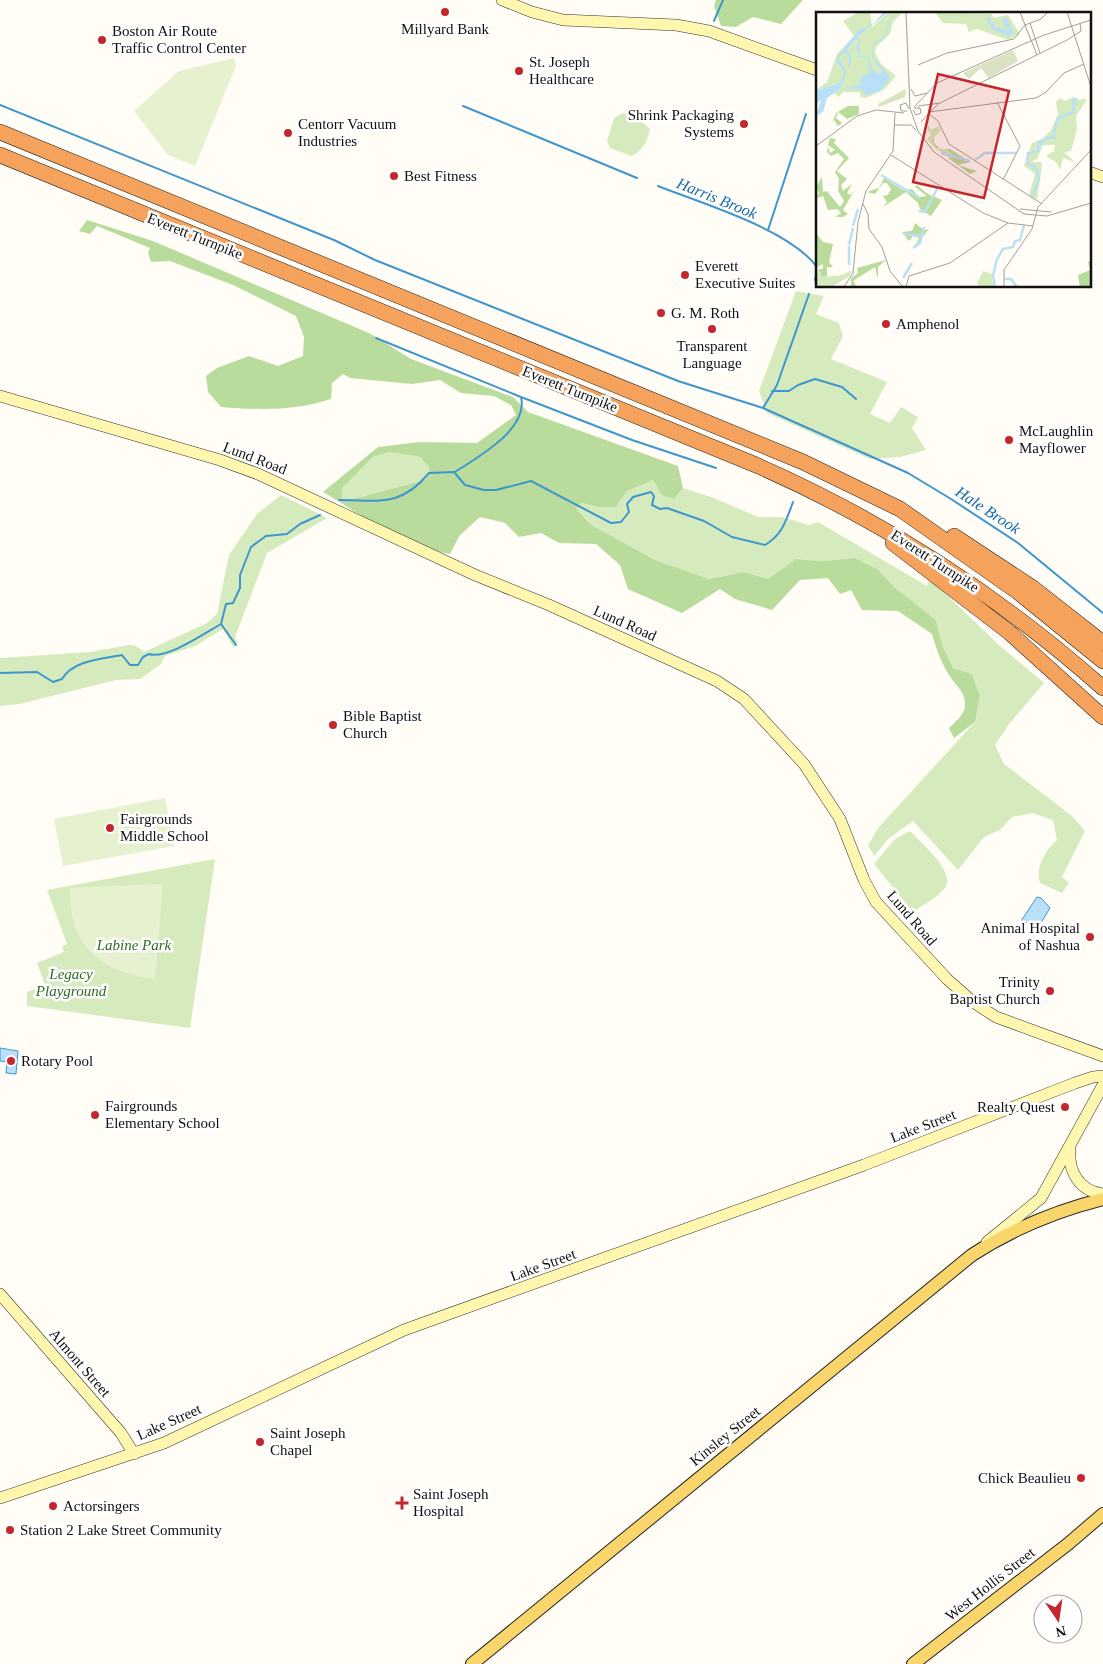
<svg xmlns="http://www.w3.org/2000/svg" width="1103" height="1664" viewBox="0 0 1103 1664" font-family="'Times New Roman',serif">
<rect width="100%" height="100%" fill="#fffdf5"/>
<!-- green -->
<path fill="#d5ebbd" d="M623 113 639 119 650 129C647 142 643 150 632 156L610 148 607 141 614 118Z
M796 291 824 296 816 314 839 323 843 336 831 359 887 382 870 414 890 423 901 407 918 417 912 428 926 450 900 457 870 459 767 413 759 391Z
M389 452 420 457 430 467 429 475 425 480 345 501 340 497 341 488 373 457Z
M653 480 662 494 674 499 683 488 714 498 758 517H782L809 525 818 522 927 586 929 578 999 645 1044 683 1009 724 995 745 1004 764 1072 816 1085 831 1062 877 1069 883 1062 893 1040 883C1035 867 1045 851 1057 840L1053 820 1032 813 1012 817 1000 830 984 837 958 870 913 821 888 839 874 856 868 845 879 827 975 722 980 696 972 674 953 668 942 645 936 620 855 558 822 561 796 559 768 579 744 572 709 579 655 560 590 524 575 509 582 503 597 507H616L627 491Z
M281 495 327 518 267 553 235 637 238 643 233 647 223 629 195 646 165 656 161 664 140 679 116 680 19 704 0 706V658L90 652 129 645 136 646 144 652 207 623 217 614 229 555 257 514Z
M910 831C921 843 958 873 944 889 937 898 922 905 913 912L874 864 895 839Z
M215 859 190 1028 27 1006V992L45 985 37 963 64 952 62 946 67 944 47 890Z"/>
<!-- forest -->
<path fill="#b9dc9c" fill-rule="evenodd" d="M716 0H803L781 24 753 17 736 27 721 26 714 6Z
M87 220 153 241 371 334 411 359 513 397 528 412 678 466 683 488 674 499 662 495 653 480 627 491 616 507H597L582 503 576 509 590 524 655 560 709 579 744 572 768 579 796 559 822 561 855 558 878 570 895 588 936 620 942 645 953 668 972 674 980 696 975 722 954 738 949 728C955 722 964 715 965 706 966 693 957 687 951 678 942 665 936 649 932 634L898 611 862 610 851 590 840 594 828 578 800 580 772 610 735 599 720 589 682 613 628 589 620 565 596 544 559 543 541 533 519 537 505 523 480 517 460 535 450 554C404 547 362 515 323 492L378 447 420 442 477 443 516 415 511 405 494 396 461 393 440 380 412 384 350 378 343 374 332 383 331 399C295 411 259 410 221 407L208 392 206 376 217 368 249 356 278 366 303 356 304 337 296 316 233 285 170 261 151 262 148 253 150 248 97 226 90 234 79 231ZM389 452 420 457 429 467V475L425 480 345 501 341 497 342 488 373 457Z"/>
<!-- pitch -->
<path fill="#e6f2cf" d="M234 58 236 66 195 166 168 155 134 111 179 71Z
M165 798 174 846 63 866 54 819Z
M163 884 155 979C100 972 68 946 70 888Z"/>
<!-- water -->
<path fill="#b9e0f7" stroke="#3f96cf" d="M1037 897 1041 898 1050 908 1039 926 1021 921Z
M0 1048 18 1051 16 1074 6 1073 7 1062 0 1061Z"/>
<g fill="none" stroke-linecap="round" stroke-linejoin="round">
<!-- stream -->
<path stroke="#3f96cf" stroke-width="2" d="M714 21 723 0
M0 105 334 240 375 260 678 381 763 408
M463 106 637 178
M658 186C703 204 789 229 817 267
M768 230 806 114
M815 280 817 271
M809 294 777 385 763 408 908 473 951 499 1018 543 1103 613
M376 338 521 397C529 429 478 457 455 472
M772 391H789L798 385 815 379 842 387 856 399
M521 397 632 440 716 468
M339 500C379 500 400 508 429 473L454 472 465 485 484 490H496L531 481 611 523 621 522 629 512 627 504 633 497 651 492 654 496 652 505 660 509 667 508 704 521 732 537 765 545C782 535 786 521 793 502
M221 624 236 645
M0 673 37 672 53 682 62 679C73 660 102 659 122 655L130 665H138L143 657 149 654C166 660 205 633 221 624L226 604 233 603 240 588V575L251 547 266 536 287 534 300 524 320 515"/>
<!-- secondary casing -->
<g stroke="#333" stroke-width="12">
<path id="secondary" d="M502 0 532 12 563 20 676 25 709 31 817 70
M1089 172 1103 177
M0 396 220 460 258 474 475 575 549 605 717 681 744 699 804 764 840 819 864 880 876 902 947 979 973 1002 996 1017 1103 1056
M1070 1149C1068 1171 1079 1191 1103 1194
M987 1242 1041 1198 1103 1085
M0 1294 121 1433 134 1454
M0 1498 164 1443 404 1330 864 1165 1075 1083 1093 1077 1103 1076"/>
</g>
<!-- primary casing -->
<g stroke="#222" stroke-width="14">
<path id="primary" d="M472 1664 972 1255C1014 1228 1055 1211 1103 1199
M913 1664 1068 1544 1103 1514"/>
</g>
<!-- highway casing -->
<g stroke="#222" stroke-width="16">
<path id="highway" d="M0 132 803 462 900 509 1018 592 1103 661
M0 155 756 465C884 521 998 595 1103 688
M954 536 1033 588 1103 643
M893 543 1010 633 1103 717"/>
</g>
<!-- secondary -->
<use href="#secondary" stroke="#fff6b0" stroke-width="11"/>
<!-- primary -->
<use href="#primary" stroke="#f9d66b" stroke-width="12"/>
<!-- highway -->
<use href="#highway" stroke="#f5a25d" stroke-width="15"/>
</g>
<!-- markers -->
<g fill="#c4262e" stroke="#fff" stroke-width="2">
<circle cx="445" cy="12" r="5"/>
<circle cx="102" cy="40" r="5"/>
<circle cx="519" cy="71" r="5"/>
<circle cx="744" cy="124" r="5"/>
<circle cx="288" cy="133" r="5"/>
<circle cx="394" cy="176" r="5"/>
<circle cx="685" cy="275" r="5"/>
<circle cx="661" cy="313" r="5"/>
<circle cx="886" cy="324" r="5"/>
<circle cx="712" cy="329" r="5"/>
<circle cx="1009" cy="440" r="5"/>
<circle cx="333" cy="725" r="5"/>
<circle cx="110" cy="828" r="5"/>
<circle cx="1090" cy="937" r="5"/>
<circle cx="1050" cy="991" r="5"/>
<circle cx="11" cy="1061" r="5"/>
<circle cx="1065" cy="1107" r="5"/>
<circle cx="95" cy="1115" r="5"/>
<circle cx="260" cy="1442" r="5"/>
<circle cx="1081" cy="1478" r="5"/>
<path d="M399.5 1495.5h5v5h5v5h-5v5h-5v-5h-5v-5h5z"/>
<circle cx="53" cy="1506" r="5"/>
<circle cx="10" cy="1530" r="5"/>
</g>
<g text-anchor="middle" dominant-baseline="central" stroke-width="5" stroke-linejoin="round" paint-order="stroke">
<!-- poi labels -->
<g font-size="15" fill="#111" stroke="#fff" text-anchor="start">
<text x="445" y="29" text-anchor="middle">Millyard Bank</text>
<text x="112" y="31">Boston Air Route<tspan x="112" dy="17">Traffic Control Center</tspan></text>
<text x="529" y="62">St. Joseph<tspan x="529" dy="17">Healthcare</tspan></text>
<text x="734" y="115" text-anchor="end">Shrink Packaging<tspan x="734" dy="17">Systems</tspan></text>
<text x="298" y="124">Centorr Vacuum<tspan x="298" dy="17">Industries</tspan></text>
<text x="404" y="176">Best Fitness</text>
<text x="695" y="266">Everett<tspan x="695" dy="17">Executive Suites</tspan></text>
<text x="671" y="313">G. M. Roth</text>
<text x="896" y="324">Amphenol</text>
<text x="712" y="346" text-anchor="middle">Transparent<tspan x="712" dy="17">Language</tspan></text>
<text x="1019" y="431">McLaughlin<tspan x="1019" dy="17">Mayflower</tspan></text>
<text x="343" y="716">Bible Baptist<tspan x="343" dy="17">Church</tspan></text>
<text x="120" y="819">Fairgrounds<tspan x="120" dy="17">Middle School</tspan></text>
<text x="1080" y="928" text-anchor="end">Animal Hospital<tspan x="1080" dy="17">of Nashua</tspan></text>
<text x="1040" y="982" text-anchor="end">Trinity<tspan x="1040" dy="17">Baptist Church</tspan></text>
<text x="21" y="1061">Rotary Pool</text>
<text x="105" y="1106">Fairgrounds<tspan x="105" dy="17">Elementary School</tspan></text>
<text x="1055" y="1107" text-anchor="end">Realty Quest</text>
<text x="270" y="1433">Saint Joseph<tspan x="270" dy="17">Chapel</tspan></text>
<text x="1071" y="1478" text-anchor="end">Chick Beaulieu</text>
<text x="413" y="1494">Saint Joseph<tspan x="413" dy="17">Hospital</tspan></text>
<text x="63" y="1506">Actorsingers</text>
<text x="20" y="1530">Station 2 Lake Street Community</text>
</g>
<!-- street labels -->
<g font-size="15" fill="#111" stroke="#fff">
<text transform="translate(195 236) rotate(22)">Everett Turnpike</text>
<text transform="translate(570 389) rotate(22)">Everett Turnpike</text>
<text transform="translate(255 458) rotate(21)">Lund Road</text>
<text transform="translate(935 561) rotate(33)">Everett Turnpike</text>
<text transform="translate(625 623) rotate(24)">Lund Road</text>
<text transform="translate(912 918) rotate(49)">Lund Road</text>
<text transform="translate(923 1126) rotate(-21)">Lake Street</text>
<text transform="translate(543 1265) rotate(-20)">Lake Street</text>
<text transform="translate(80 1363) rotate(49)">Almont Street</text>
<text transform="translate(169 1422) rotate(-24)">Lake Street</text>
<text transform="translate(725 1436) rotate(-39)">Kinsley Street</text>
<text transform="translate(990 1584) rotate(-38)">West Hollis Street</text>
</g>
<!-- park labels -->
<g font-size="15" font-style="italic" fill="#2f6b1f" stroke="#fff">
<text x="134" y="945">Labine Park</text>
<text x="71" y="974">Legacy<tspan x="71" dy="17">Playground</tspan></text>
</g>
<!-- water labels -->
<g font-size="16" font-style="italic" fill="#1768a6" stroke="#fff">
<text transform="translate(717 198) rotate(22)">Harris Brook</text>
<text transform="translate(988 510) rotate(33)">Hale Brook</text>
</g>
</g>
<!-- overview -->
<g transform="translate(816 12)">
<rect width="275" height="275" fill="#fffdf5"/>
<path d="M43 0H54L56 15 73 0H87L77 10 74 22 60 35 59 41 65 52 80 64 69 77 50 86 44 85V80H27L23 85 18 81 24 77 20 72 0 78 11 70 21 42 38 24 27 9ZM119 0 176 2 177 6 192 3 204 22 192 28 161 17 153 20 150 12 127 11ZM257 85 263 88 270 86V89L260 104 261 117 255 139 248 140 259 150 247 146 244 158 240 150 230 144 238 139 239 133H227L221 147 215 150H225L226 154 221 188 213 183 219 162 208 154 212 142 216 131 226 127 235 118 242 102 240 90 244 86 249 89ZM113 113 114 118 123 114 125 119 116 127 120 136 131 138 139 145 133 146 118 135 111 127 115 123 111 116ZM3 257 6 265 26 263 36 258 34 264 15 275H0V259ZM167 259 176 262 177 275H164L161 271Z" fill="#d5ebbd"/>
<path d="M32 94H43V102L31 107 22 100 20 106 26 111 22 114 18 108 16 112 20 101ZM118 124V131L124 137H134L155 150 142 153 161 159 154 162 132 146 139 145 131 138 120 136 116 128ZM14 126 20 127 18 131 33 146 21 159 31 167 25 173 27 179 36 172 31 181 34 183 38 179 27 198 32 202 27 205H19L25 201 22 197 12 198 7 184 0 186 3 181 0 175 6 165 7 180 11 179 24 195 28 189 22 179 23 167 19 160 28 147 22 141 15 144 11 140 12 134 14 141 19 138 12 133ZM68 166 87 178 96 177 103 185 111 184 99 175 101 173 112 182 126 188 115 204 104 197 102 191 90 180 67 195 71 190 67 184 72 183 75 177 71 171H67L59 182 51 180 63 176ZM99 211 108 218 113 217 98 236 103 226 97 224 93 229 86 220 96 219ZM0 221 7 230 17 232 13 250 17 255H11V264L6 265 3 257H7V252L0 256ZM70 248 62 255V267L59 255 37 269 41 275H35V266L42 261 41 256ZM275 249V275H264L262 263 274 258 272 250Z" fill="#b9dc9c"/>
<path d="M197 38 202 49 173 66 165 56 153 67 147 61ZM90 77 89 85 63 95 62 92Z" fill="#d9e3c4"/>
<path d="M68 0H73L42 24 45 31 43 34H41L44 37V40L43 42 44 43 52 45 56 57 64 62 66 59 56 45 58 32 59 31 67 27 74 7 83 0 75 7 68 28 59 32 57 44 73 64V68L64 79 51 83 45 77 26 76 44 73 45 64 54 61 51 46 44 45 43 43 40 34 44 30 40 26 31 38 36 45 32 59 33 44 28 40 23 46 29 57 30 63 24 77 11 86 7 100 0 104 5 88 0 92V78L24 71 26 67 28 58 20 50 23 42 42 19 58 11ZM170 5 175 6 174 14 176 10 179 15 193 19 194 16H189V11L185 10 190 5 198 21 193 24 175 17Z" fill="#b9e0f7"/>
<path fill="none" stroke="#b9e0f7" stroke-width="2.5" d="M125 141 154 149M159 148 169 141H200M65 163 104 186M216 185 223 167 220 156 211 151 212 141 222 139 223 130 225 132V129L237 125 242 106 258 100 257 88 262 87M103 199 109 200 122 175M37 214 42 197M88 222 106 224M33 233 37 216M97 236 104 231 108 215M33 253V234M87 266 96 251M189 267H195L201 275M179 275 177 264 181 247 187 237 197 235 199 229 204 228 208 213"/>
<path fill="none" stroke="#a09f9a" stroke-width="1" d="M90 0 94 96 102 119 118 140 208 202 231 204 275 191M204 0 209 13 225 7 232 0M251 0 275 75M214 11 224 41M209 13 221 43M102 53 131 41 198 27 209 13M95 77 99 84 111 81M181 90 204 134 187 168M102 94 124 91 251 28 265 19 264 11M98 95 121 71 228 23 275 8M97 98 100 103 105 101 104 96H98M91 99H85L84 93 90 91 93 97M113 100 220 86 230 80 248 61 268 52M112 101 122 109 133 132 226 192M105 110 122 92M78 113H95L100 118M0 134 41 104 60 98 88 101M75 143 167 201 192 211 217 214M47 192 52 202 53 217 66 235 74 259 87 275M204 197 235 200M28 275 37 261 42 210 50 179 77 139 79 101M90 275 93 264 134 251 192 211M188 275V258L216 217 222 195 275 138"/>
<path fill="#c4262e" fill-opacity="0.15" stroke="#c4262e" stroke-width="2.5" d="M122 62 193 79 168 186 97 170Z"/>
<rect width="275" height="275" fill="none" stroke="#111" stroke-width="2.5"/>
</g>
<!-- north arrow -->
<g transform="translate(1058 1619) rotate(167)"><circle r="24" fill="#ffffff" stroke="#a0a0a0"/>
<path d="M0-4L9 19L0 12L-9 19Z" fill="#c4262e"/>
<text y="-8" font-size="14" font-weight="bold" text-anchor="middle" fill="#111111">N</text>
</g>
</svg>
